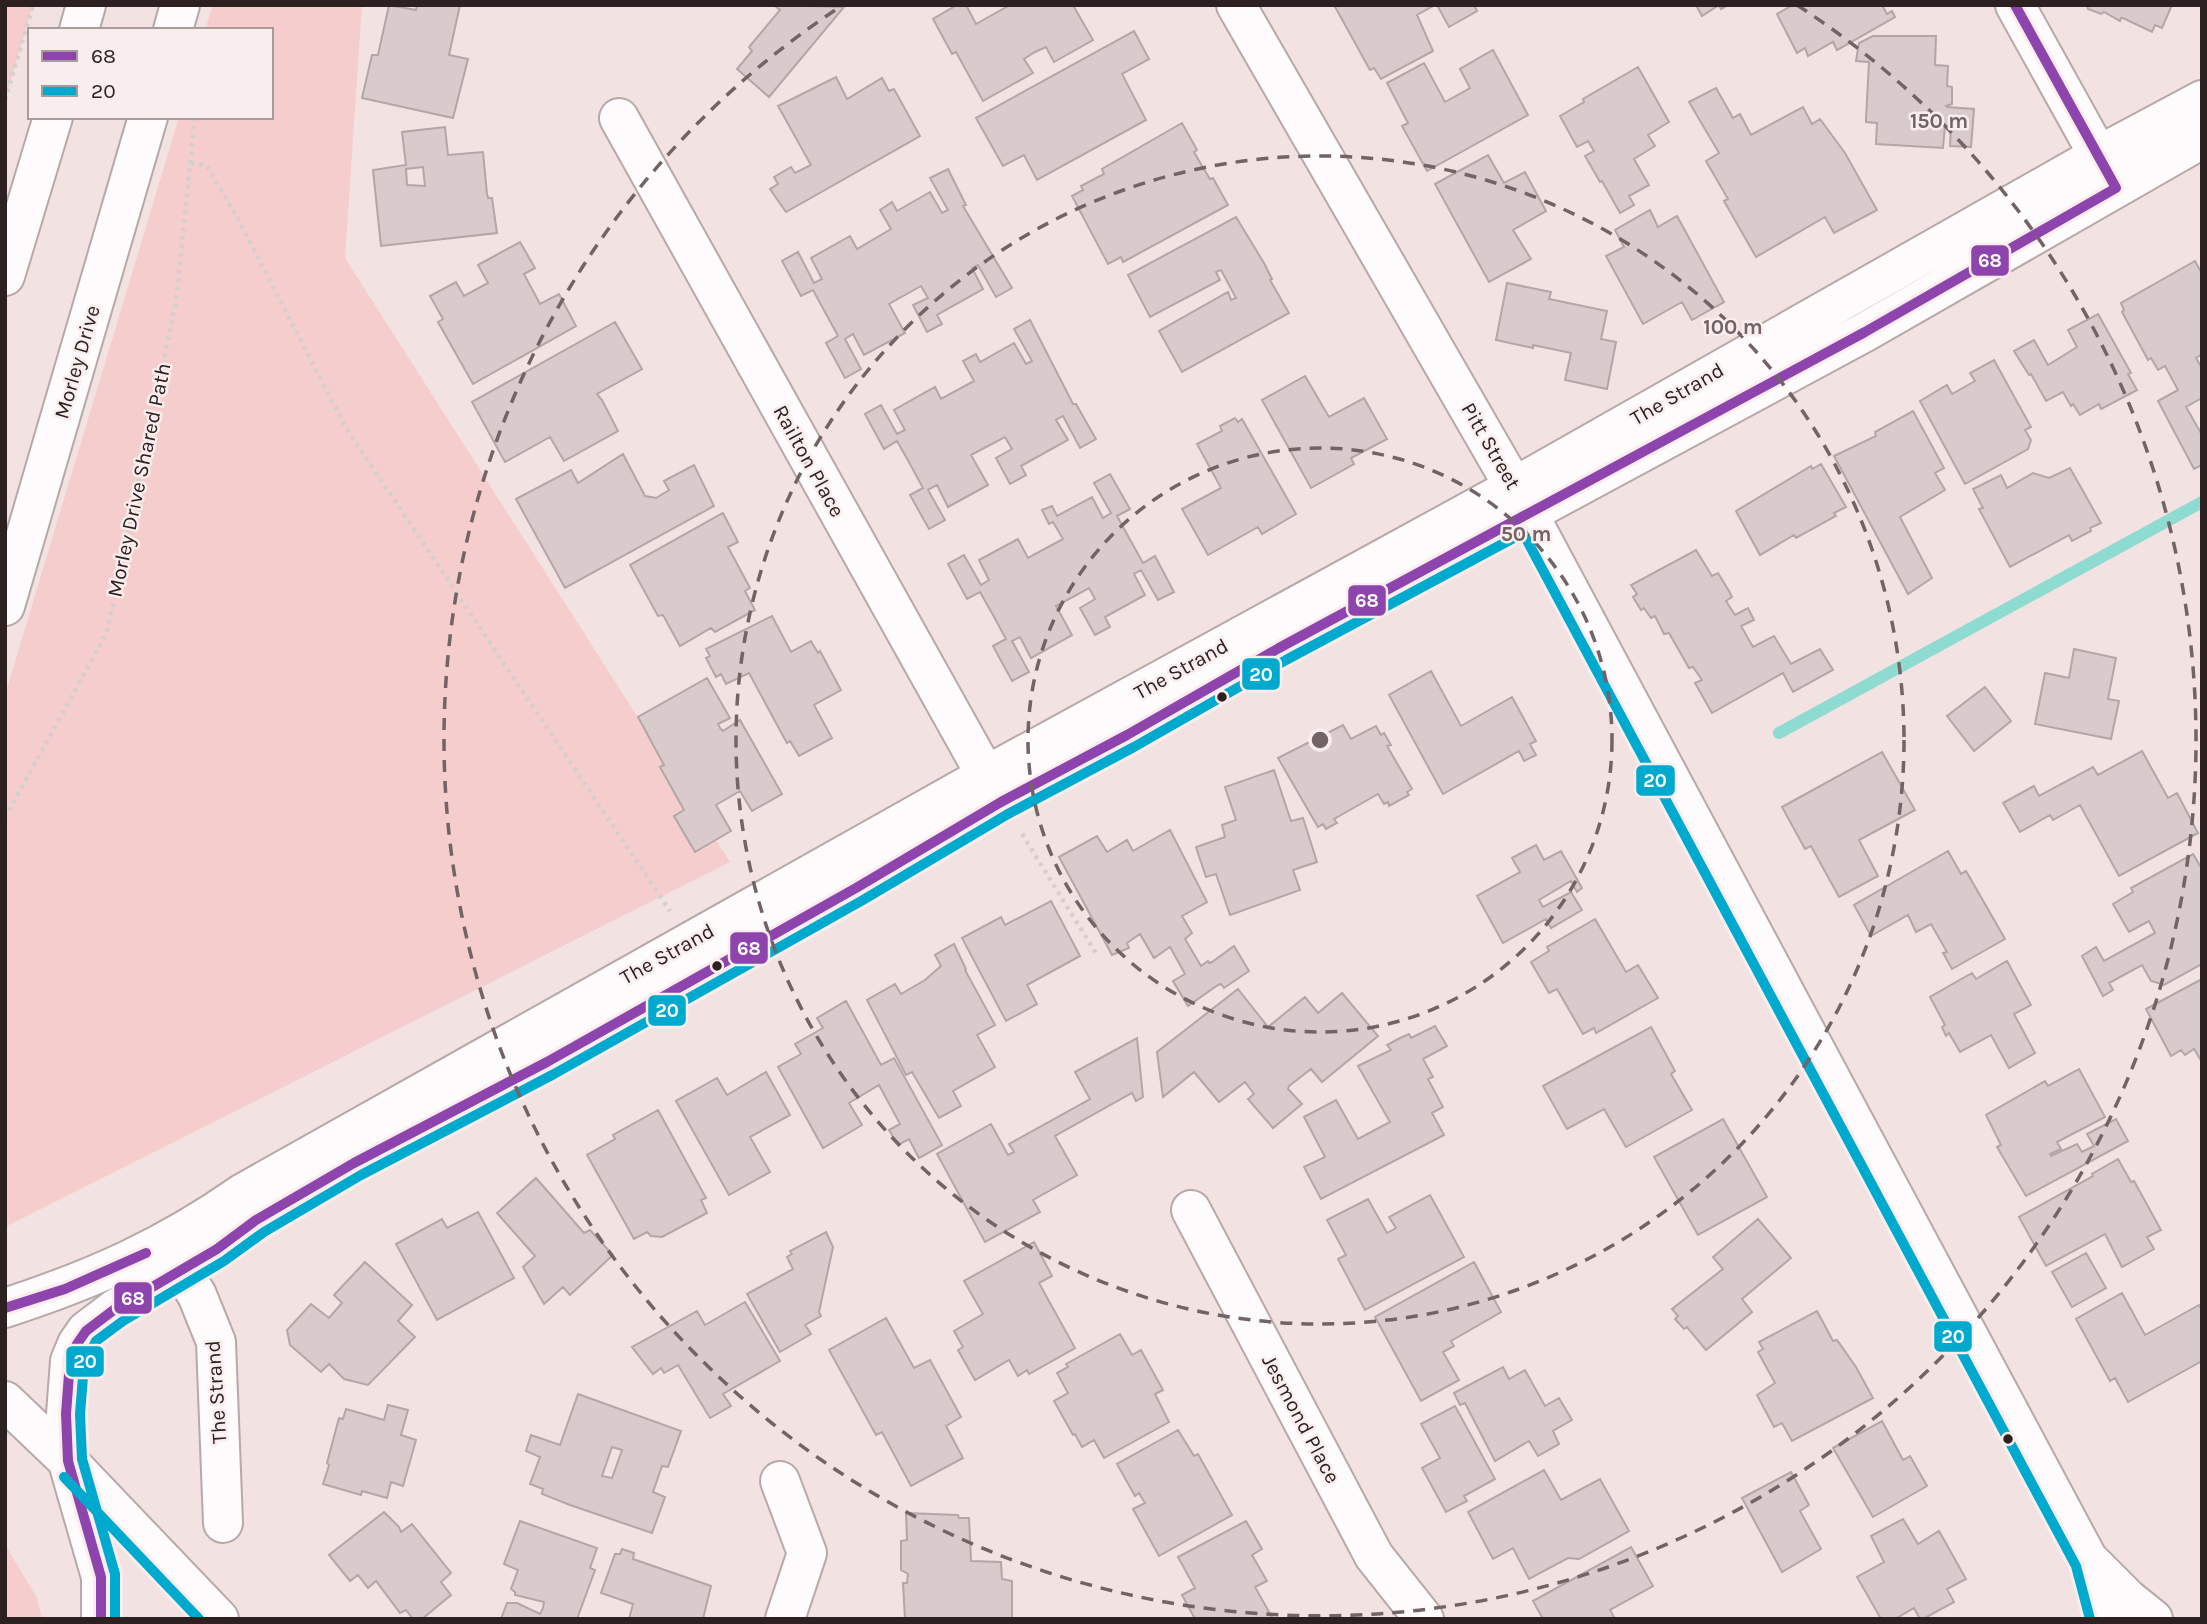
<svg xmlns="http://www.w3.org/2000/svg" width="2207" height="1624" viewBox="0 0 2207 1624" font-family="Karla,sans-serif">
<rect width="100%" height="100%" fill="#f3e2e2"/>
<!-- green -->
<path fill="#f6cdcd" d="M5 5H33L5 100Z
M213 5H362L345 258 730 862 5 1227V695L179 117H271V30H205Z
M5 1544 37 1598 42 1619H5Z"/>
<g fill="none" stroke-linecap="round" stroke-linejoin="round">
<!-- stream -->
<path stroke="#8edbd2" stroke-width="12" d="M1779 733 2202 502"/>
</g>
<!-- building -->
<path fill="#d9cbcb" stroke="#b3a6a6" stroke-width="2" fill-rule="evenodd" d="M389 5 416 10 417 5H460L449 55 468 59 453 118 362 98 372 55H378Z
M774 5 844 7 769 97 737 69 752 51 749 47 780 10Z
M957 5H966L976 24 1010 5H1073L1093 40 1054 62 1046 47 1035 52 1024 59 1033 73 983 101 956 52 952 54 933 19Z
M1334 5H1435L1417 15 1433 51 1381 79 1374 68 1370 70Z
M1437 5H1474L1477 11 1449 27Z
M1696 5H1728L1721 9 1719 5 1702 16Z
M1793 5H1882L1887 14 1892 11 1895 17 1837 50 1833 42 1808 56 1805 48 1797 53 1777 14Z
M2087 5H2172L2162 28 2155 25 2152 32 2123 18H2121L2120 21 2104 12 2101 14 2088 9Z
M1134 31 1149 59 1122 74 1146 120 1037 180 1024 155 1003 166 976 118Z
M1873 36H1936L1935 65 1948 66 1947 86 1952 87V104L1946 106 1947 107 1974 109 1971 147 1950 146 1951 126H1945L1943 148 1876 144 1877 123 1866 122V119L1869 62 1856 61 1859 43Z
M1493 50 1528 115 1427 171 1402 126 1408 123 1387 83 1424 63 1445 102 1470 88 1460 69Z
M1638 67 1669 122 1648 135 1655 146 1634 159 1649 185 1629 196 1634 205 1620 213 1602 181 1600 182 1585 156 1594 151 1588 141 1577 147 1560 116 1584 102 1583 99Z
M836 77 847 99 882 78 889 91 894 89 920 136 786 212 770 189 778 184 774 177 791 167 795 173 811 165 778 106Z
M1716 88 1733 118 1740 114 1751 135 1803 107 1812 124 1820 119 1845 153 1877 210 1834 233 1825 217 1756 257 1724 201 1728 199 1706 161 1719 153 1689 102Z
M1182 123 1197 150 1194 152 1202 166 1210 179 1213 178 1228 205 1123 262 1121 257 1108 264 1072 196 1083 190 1081 186 1104 174 1102 169Z
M445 127 448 155 483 152 487 194 488 198H492L497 233 381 246 373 170 406 165 402 132ZM423 167 425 186 407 185 406 169Z
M1488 155 1504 183 1525 172 1546 211 1513 230 1531 259 1489 282 1435 184Z
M948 169 966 205 963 206 1012 288 996 297 978 265 972 268 983 289 937 315 942 324 927 332 913 305 928 298 921 286 889 304 905 333 864 355 853 334 845 339 861 369 845 378 826 343 838 336 813 290 801 296 782 261 798 252 814 283 822 279 811 258 850 236 857 249 891 229 880 210 892 202 897 211 930 192 942 213 948 210 930 178Z
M1650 210 1658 227 1677 216 1724 302 1692 320 1682 302 1643 324 1606 256 1624 247 1615 230Z
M1236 217 1264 263 1272 279 1270 280 1289 313 1182 372 1159 331 1228 292 1231 300 1236 298 1221 270 1216 272 1220 280 1150 317 1128 275Z
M520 242 535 268 524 274 540 304 559 294 576 326 473 384 438 322 443 319 430 296 456 282 464 296 488 283 478 265Z
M2195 261 2202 274V354L2196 358 2202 368V398L2186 407 2202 435V465L2194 469 2158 401 2178 390 2165 366 2158 370 2151 358 2148 360 2122 312 2124 310 2121 303Z
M1507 283 1551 292 1549 299 1607 311 1601 339 1616 342 1607 389 1565 380 1571 353 1533 345V348L1496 340Z
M2098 314 2131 373 2128 374 2137 390 2101 409 2099 404 2080 415 2073 404 2071 406 2063 392 2046 401 2031 374 2029 375 2014 351 2034 340 2048 365 2077 347 2068 330Z
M1030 320 1073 404H1076L1096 439 1080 448 1063 416 1056 420 1068 440 1021 466 1026 475 1010 484 996 458 1012 449 1005 437 971 455 988 485 948 507 937 485 928 490 945 520 929 529 910 495 923 488 910 464 897 441 884 449 865 414 881 405 897 434 905 430 894 410 935 387 941 399 974 381 963 361 976 354 980 362 1014 343 1026 364 1032 361 1014 329Z
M615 322 642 369 597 394 602 400 618 431 564 461 550 437 505 462 472 402Z
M1994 360 2031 427 2025 430 2031 440 2028 449 1965 484 1920 401 1947 385 1952 394 1975 381 1970 373Z
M1305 376 1329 417 1364 398 1387 439 1351 458 1354 464 1311 488 1262 400Z
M1913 411 1944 468 1935 473 1945 490 1900 517 1932 578 1908 594 1834 456 1876 436 1875 432Z
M1235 418 1238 422 1242 419 1296 514 1262 534 1258 527 1208 555 1182 509 1221 488 1197 444 1222 431 1220 426Z
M623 454 645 496 656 498 669 490 664 481 694 465 714 506 565 588 516 499 571 470 578 483Z
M1821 464 1846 507 1834 513 1836 516 1796 538 1794 535 1760 555 1736 511 1811 466 1812 469Z
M2070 468 2101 523 2090 528 2091 531 2072 541 2069 535 2010 567 1979 509 1983 508 1973 489 2001 475 2007 488 2033 473 2049 478Z
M1110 474 1130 509 1117 516 1143 563 1155 556 1174 592 1158 600 1141 570 1134 574 1145 595 1105 617 1110 627 1095 635 1080 608 1095 599 1089 588 1056 606 1072 635 1031 658 1020 637 1012 641 1029 672 1012 681 993 646 1006 639 993 615 980 592 967 599 948 564 964 555 981 585 989 580 979 560 1018 539 1028 558 1063 539 1053 522 1049 524 1042 510 1052 506 1057 516 1092 497 1103 518 1111 513 1094 483Z
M723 513 738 542 728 547 750 588 745 591 755 610 715 632 711 628 680 646 663 615 658 616 630 565Z
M1696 550 1712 576 1718 573 1729 591 1732 597 1726 601 1735 615 1748 608 1754 620 1741 626 1753 647 1774 636 1791 664 1820 649 1833 670 1793 692 1783 673 1712 713 1695 683 1702 680 1693 667 1689 668 1669 633 1664 634 1655 616 1651 618 1644 608 1641 610 1633 597 1637 594 1631 585Z
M772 616 791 652 811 641 818 653 820 651 841 690 814 705 832 738 799 756 790 741 787 743 782 734 749 673 726 684 721 674 716 677 706 658 710 656 706 649Z
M2074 649 2116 658 2108 699 2119 701 2111 739 2035 724 2045 673 2069 678Z
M1431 671 1461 726 1512 697 1536 741 1530 744 1536 755 1524 761 1519 751 1443 794 1389 695Z
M707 678 730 718 718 724 720 728 723 731 740 720 782 794 752 811 740 791 716 805 731 831 695 852 674 816 684 810 660 767 664 765 638 717Z
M1985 687 2011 721 1974 751 1947 716Z
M1343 725 1351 739 1376 726 1381 735 1384 733 1391 745 1387 746 1412 789 1407 792 1409 795 1389 806 1388 802 1384 804 1378 794 1334 819 1337 823 1326 829 1323 824 1318 827 1278 758Z
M2142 751 2168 798 2177 793 2198 833 2119 876 2080 805 2053 820 2050 815 2020 832 2003 803 2034 786 2039 796 2093 767 2098 775Z
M1882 752 1915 810 1859 840 1878 876 1839 897 1811 846 1805 849 1782 807Z
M1274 770 1291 821 1303 818 1317 862 1293 870 1300 890 1230 915 1216 874 1206 877 1196 847 1225 837 1222 825 1236 820 1225 787Z
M1170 830 1207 902 1182 916 1192 933 1185 939 1201 966 1208 961 1209 963 1212 962 1234 946 1249 971 1224 988 1221 984 1218 985 1188 1006 1173 981 1185 974 1170 947 1154 958 1140 934 1127 943 1129 948 1112 955 1059 857 1097 836 1107 852 1127 840 1133 851Z
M1536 845 1544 860 1561 851 1582 888 1577 892 1571 881 1539 900 1543 907 1571 892 1582 910 1551 928 1546 919 1503 943 1477 896 1520 872 1512 858Z
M1948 851 1961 874 1966 871 2005 939 1952 969 1943 953 1947 952 1931 924 1916 932 1908 915 1871 936 1854 905Z
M2193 854 2202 869V964L2164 985 2151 981 2142 965 2109 983 2113 990 2103 996 2082 956 2096 947 2104 961 2155 933 2149 921 2129 932 2113 904 2133 892 2131 888Z
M1051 901 1080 956 1027 985 1037 1004 1006 1021 962 938 1001 917 1005 925Z
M1595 919 1626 972 1638 965 1658 998 1596 1033 1594 1028 1583 1034 1557 989 1549 993 1531 962 1549 951 1547 947Z
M954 944 966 969 965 970 995 1025 977 1035 995 1067 953 1091 961 1106 939 1118 912 1072 906 1075 867 1000 895 984 901 994 925 980 941 966 935 955Z
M2007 961 2031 1005 2014 1014 2035 1053 2009 1068 1991 1035 1960 1052 1949 1033 1946 1036 1942 1027 1945 1025 1930 997 1972 973 1976 979Z
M2202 979V1062L2194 1049 2185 1055 2181 1050 2171 1056 2146 1009Z
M1238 989 1268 1027 1305 997 1318 1013 1342 993 1378 1036 1322 1082 1311 1069 1289 1086 1288 1089 1302 1104 1273 1128 1248 1099 1254 1094 1245 1082 1219 1102 1194 1072 1163 1097 1157 1052Z
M846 1001 881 1065 894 1058 942 1145 919 1158 909 1139 898 1145 889 1130 900 1124 879 1085 849 1103 862 1125 823 1148 778 1067 801 1054 795 1044 823 1028 817 1018Z
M1435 1026 1447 1046 1423 1059 1433 1077 1428 1079 1443 1107 1432 1113 1444 1135 1321 1199 1304 1167 1325 1157 1304 1117 1336 1100 1358 1139 1390 1122 1358 1066 1391 1050 1387 1045 1398 1039 1409 1034 1411 1038Z
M1651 1027 1675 1071 1671 1074 1692 1110 1626 1147 1604 1109 1567 1129 1543 1086Z
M1137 1038 1143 1097 1136 1101 1132 1093 1055 1136 1077 1175 1033 1200 1040 1212 985 1242 937 1154 991 1124 1008 1155 1014 1152 1009 1144 1090 1099 1075 1072Z
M2079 1069 2105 1117 2057 1142 2061 1149 2050 1154 2051 1156 2077 1144 2082 1152 2094 1146 2087 1134 2116 1119 2128 1141 2026 1196 1997 1147 2001 1145 1986 1115 2045 1081 2048 1086Z
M766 1072 790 1115 750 1137 770 1172 729 1195 676 1101 717 1078 727 1095Z
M658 1110 706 1198 701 1200 707 1213 662 1237 651 1236 647 1232 634 1239 587 1155 615 1139 613 1135Z
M1723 1119 1767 1197 1698 1235 1654 1157Z
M2118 1159 2131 1182 2134 1181 2161 1230 2147 1237 2154 1249 2122 1267 2105 1234 2046 1266 2019 1217 2093 1176 2092 1174Z
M536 1178 584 1233 590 1230 613 1255 570 1295 563 1287 544 1304 523 1267 535 1256 497 1213Z
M1430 1195 1464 1257 1365 1310 1338 1259 1346 1255 1327 1220 1368 1199 1387 1233 1396 1228 1389 1217Z
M478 1212 514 1278 437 1320 396 1244 442 1219 447 1228Z
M1758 1219 1791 1258 1742 1299 1752 1312 1706 1350 1687 1327 1684 1329 1675 1319 1678 1316 1672 1309 1723 1269 1713 1257Z
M826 1232 833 1247 819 1312 821 1316 805 1325 811 1334 780 1352 747 1294 793 1269 787 1257 792 1254 790 1251Z
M1034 1242 1052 1276 1039 1283 1075 1348 1029 1374 1027 1370 1018 1376 1009 1360 975 1380 958 1350 963 1347 954 1331 983 1314 964 1281Z
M2086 1253 2106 1288 2072 1307 2052 1272Z
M365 1262 412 1305 398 1321 415 1337 368 1385 344 1379 329 1364 321 1372 290 1345 287 1330 311 1304 329 1318 342 1303 334 1295Z
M1474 1262 1501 1312 1451 1341 1454 1346 1443 1352 1459 1380 1421 1401 1375 1317Z
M2122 1293 2145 1335 2199 1305 2202 1310V1361L2128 1402 2115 1378 2110 1381 2076 1319Z
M745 1302 780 1361 723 1394 731 1406 710 1418 678 1365 664 1373 661 1368 653 1374 632 1347 697 1311 705 1325Z
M1817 1311 1833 1341 1837 1340 1856 1367 1873 1398 1792 1441 1782 1423 1774 1427 1757 1395 1775 1383 1758 1352 1763 1349 1759 1342Z
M886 1318 914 1368 930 1360 961 1417 946 1426 963 1458 911 1486 882 1432 876 1435 829 1350Z
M1120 1334 1132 1355 1141 1350 1163 1390 1155 1394 1169 1422 1104 1458 1094 1440 1082 1447 1075 1434 1073 1435 1054 1401 1068 1393 1057 1373 1068 1367 1066 1364Z
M1503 1367 1509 1379 1525 1370 1545 1406 1559 1398 1572 1420 1553 1431 1559 1444 1538 1456 1529 1441 1495 1461 1465 1403 1460 1405 1454 1393Z
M578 1394 681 1431 668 1467 662 1466 653 1492 665 1497 652 1533 570 1505 542 1494 543 1489 530 1484 540 1457 526 1451 531 1435 560 1445ZM612 1447 622 1450 612 1478 602 1476Z
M388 1405 408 1410 401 1435 416 1440 403 1486 391 1482 387 1498 362 1491 361 1495 323 1484 329 1465 327 1463 339 1418 343 1419 346 1409 384 1420Z
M1455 1406 1495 1479 1464 1496 1467 1501 1446 1512 1422 1468 1440 1458 1421 1424Z
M1882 1421 1903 1460 1910 1456 1927 1486 1873 1517 1833 1448Z
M1178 1430 1194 1456 1198 1454 1232 1515 1159 1556 1133 1509 1145 1503 1139 1493 1135 1496 1117 1464Z
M1544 1470 1561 1500 1600 1479 1629 1531 1579 1559 1568 1558 1529 1579 1513 1548 1493 1559 1468 1512Z
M1791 1472 1809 1505 1800 1511 1821 1549 1782 1572 1742 1498Z
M384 1512 399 1527 401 1532 412 1524 451 1573 441 1582 451 1595 422 1619H413L406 1610 400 1613 376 1581 368 1588 358 1575 350 1581 329 1555Z
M906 1513 958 1515 959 1518H969L971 1561 1001 1562 1002 1579 1012 1581V1619H905L903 1583H907L908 1574 901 1570V1541L907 1540Z
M1903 1519 1918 1544 1939 1531 1966 1579 1947 1589 1954 1602 1923 1619H1920L1914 1608 1895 1619H1881L1857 1577 1884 1562 1871 1536Z
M520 1521 597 1548 590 1568 595 1570 577 1619H501L507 1603H517L540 1614 543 1608 544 1602 515 1595V1592L511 1589 518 1570 504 1564Z
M1246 1521 1262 1549 1252 1555 1267 1581 1255 1587 1273 1619H1195L1182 1595 1195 1588 1178 1557Z
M1631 1547 1653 1586 1610 1610 1615 1619H1543L1533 1601Z
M622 1549 634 1553 633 1559 711 1586 703 1619H629L633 1604 601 1593 615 1554H620Z"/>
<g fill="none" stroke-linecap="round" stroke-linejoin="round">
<!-- minor casing -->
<g stroke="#b6a9a8" stroke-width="42">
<path id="minor" d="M1236 5 1514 487 2089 1561 2105 1619
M2015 5 2111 178
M619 118 998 797
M1191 1210 1374 1556 1424 1619
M166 1247 197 1295 216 1342 223 1523
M5 1308C94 1279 166 1247 243 1193L985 776 1514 487 2099 155 2202 100
M68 1461 66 1414 70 1361 77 1344 86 1331 115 1309 217 1249 256 1220 354 1163 547 1062 856 888 1001 802 1127 735 1279 648 1865 332 2202 139
M780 1481 807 1553 785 1619
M2091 1562 2128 1599 2153 1619"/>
</g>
<!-- major casing -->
<g stroke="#b6a9a8" stroke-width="42">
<path id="major" d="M5 1401 68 1461 219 1619
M69 1466 101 1577V1619"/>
</g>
<!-- highway casing -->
<g stroke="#b6a9a8" stroke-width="42">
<path id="highway" d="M79 30 86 5
M173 30 180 5
M5 276 53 117
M5 606 148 117"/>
</g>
<!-- path -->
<path stroke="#d4cfcf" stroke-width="4.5" stroke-dasharray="3.5 5" stroke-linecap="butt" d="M5 100 33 5
M191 163 207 166 238 219 346 428 670 911
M5 818 107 632 176 301 195 117
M1022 834 1097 955"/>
<!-- minor -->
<use href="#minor" stroke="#fdfbfb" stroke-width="38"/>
<!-- major -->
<use href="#major" stroke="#fdfbfb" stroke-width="38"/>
<!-- highway -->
<use href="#highway" stroke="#fdfbfb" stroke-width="38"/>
<!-- bus-1 casing -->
<g stroke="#faeded" stroke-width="16">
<path id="bus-1" d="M5 1308 65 1289 146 1253
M101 1619V1577L68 1461 66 1414 70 1361 77 1344 86 1331 115 1309 217 1249 256 1220 354 1163 547 1062 856 888 1001 802 1127 735 1279 648 1865 332 2116 188 2015 5"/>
</g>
<!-- bus-2 casing -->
<g stroke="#faeded" stroke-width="16">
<path id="bus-2" d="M64 1477 199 1619
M115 1619V1574L82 1459 80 1414 84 1364 96 1341 123 1321 224 1261 264 1232 361 1175 554 1074 863 900 1008 814 1134 747 1286 660 1523 533 2076 1566 2090 1619"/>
</g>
<!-- bus-1 -->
<use href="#bus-1" stroke="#8e44ad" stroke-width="10"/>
<!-- bus-2 -->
<use href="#bus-2" stroke="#00a9ce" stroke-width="10"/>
</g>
<!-- distance rings -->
<g fill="none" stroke="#726464" stroke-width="3.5" stroke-dasharray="12 9">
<circle cx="1320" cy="740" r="292"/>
<circle cx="1320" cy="740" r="584"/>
<path d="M1797 5A876 876 0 1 1 843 5"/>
</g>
<!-- markers -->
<g fill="#2c2020" stroke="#faeded" stroke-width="2.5">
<circle cx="1222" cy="697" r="6"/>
<circle cx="717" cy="966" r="6"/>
<circle cx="2008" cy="1439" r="6"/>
</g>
<g text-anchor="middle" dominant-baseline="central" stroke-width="5" stroke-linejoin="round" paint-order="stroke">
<!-- street labels -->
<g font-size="21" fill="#2c2020" stroke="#faeded">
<text transform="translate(77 362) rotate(-74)">Morley Drive</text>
<text transform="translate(1677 394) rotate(-30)">The Strand</text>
<text transform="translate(1491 446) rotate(60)">Pitt Street</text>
<text transform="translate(809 461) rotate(61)">Railton Place</text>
<text transform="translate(139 480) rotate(-78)">Morley Drive Shared Path</text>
<text transform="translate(1181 669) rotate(-29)">The Strand</text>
<text transform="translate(667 954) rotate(-29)">The Strand</text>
<text transform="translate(216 1392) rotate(-94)">The Strand</text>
<text transform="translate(1301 1419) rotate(62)">Jesmond Place</text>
</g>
</g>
<circle cx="1320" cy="740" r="10" fill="#726464" stroke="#faeded" stroke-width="3.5"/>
<g font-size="21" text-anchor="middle" font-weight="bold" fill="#726464" stroke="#faeded" stroke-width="5" stroke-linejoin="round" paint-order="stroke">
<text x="1939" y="128">150 m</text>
<text x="1733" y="334">100 m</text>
<text x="1526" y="541">50 m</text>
</g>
<g stroke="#faeded" stroke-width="2.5">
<rect x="1970" y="244" width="40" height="33" rx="7" fill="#8e44ad"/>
<rect x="1347" y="584" width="40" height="33" rx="7" fill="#8e44ad"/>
<rect x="1241" y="657" width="40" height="34" rx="7" fill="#00a9ce"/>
<rect x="1635" y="764" width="41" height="33" rx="7" fill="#00a9ce"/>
<rect x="729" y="931" width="40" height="34" rx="7" fill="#8e44ad"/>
<rect x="647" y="994" width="40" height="33" rx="7" fill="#00a9ce"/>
<rect x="113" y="1281" width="40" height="34" rx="7" fill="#8e44ad"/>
<rect x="1933" y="1320" width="40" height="33" rx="7" fill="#00a9ce"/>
<rect x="65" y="1345" width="40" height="33" rx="7" fill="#00a9ce"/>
</g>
<g font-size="19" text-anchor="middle" font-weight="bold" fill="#fff">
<text x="1990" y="267">68</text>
<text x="1367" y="607">68</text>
<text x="1261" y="681">20</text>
<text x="1655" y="787">20</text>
<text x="749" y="955">68</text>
<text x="667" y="1017">20</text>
<text x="133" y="1305">68</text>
<text x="1953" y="1343">20</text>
<text x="85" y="1368">20</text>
</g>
<!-- border -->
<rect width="2207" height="1624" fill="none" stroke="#2c2020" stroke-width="14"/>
<!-- legend -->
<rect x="28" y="28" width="245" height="91" fill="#faeded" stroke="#a89b9b" stroke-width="2"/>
<rect x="42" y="51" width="35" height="10" fill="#8e44ad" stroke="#a89b9b" stroke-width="2"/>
<text x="91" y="63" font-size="21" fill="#2c2020">68</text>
<rect x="42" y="86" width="35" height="10" fill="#00a9ce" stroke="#a89b9b" stroke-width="2"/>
<text x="91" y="98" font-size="21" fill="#2c2020">20</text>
</svg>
